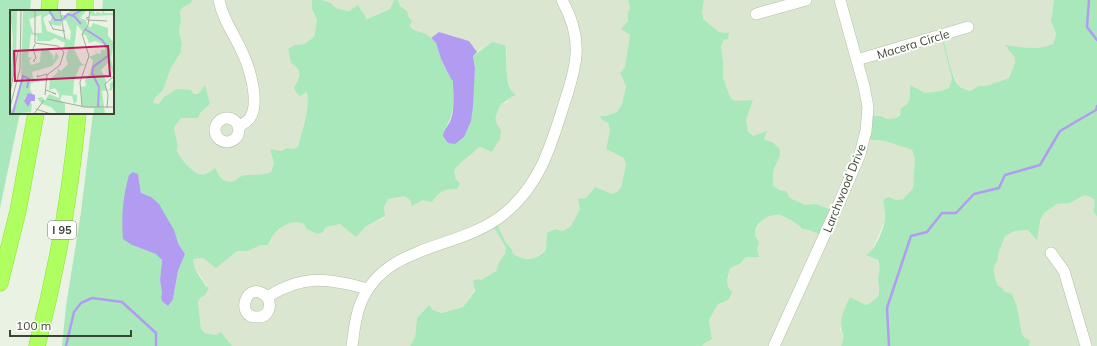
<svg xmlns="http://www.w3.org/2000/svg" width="1097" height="346" viewBox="0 0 1097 346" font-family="Mulish,sans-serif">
<rect width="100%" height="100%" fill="#eaf2e3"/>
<!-- residential -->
<path fill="#dbe6d0" d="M192 0H312V9L317 20 314 37 304 44 295 45 297 67 299 73 298 81 294 87 307 91 308 99 306 115 298 148 294 149 287 148 281 151 274 163 271 172 265 176H242L236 181 227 182 209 173 202 175 195 173 179 156 177 150V142L174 134V127L181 118H198L201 112 210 104 205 85 198 94H193L159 104 153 103 155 98 163 90 171 68 181 52 182 43 179 32 181 19 180 12 182 8 191 3Z
M322 0H394L390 9 367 19 358 5 349 11 340 10 333 6 331 3Z
M398 0H628L630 8 628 12V21L621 29 630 35 625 67 623 70 626 86 622 104 617 112 606 116H601L602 120 608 123 610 130 606 149 624 158 626 165 621 187 618 191 580 209 571 227 563 231 555 229 546 250 535 258 521 259 513 254 512 250 505 241 495 220 492 224 506 248 505 254 499 262 496 271 481 280 463 307 443 313 433 310 429 305 417 318 415 337 410 346H232L221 332 215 335 205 333 201 329 198 302 200 298 205 295 207 286 193 265 192 259 203 258 234 253 237 251H248L261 245 270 243 273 235 286 224 298 221 323 232 326 227 340 224 357 234 365 227 385 217 384 207 387 199 404 195 410 200H423L436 196 446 189 451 188 456 180 454 171 461 161 469 157 475 150 480 147 492 152 496 124 495 116 501 104 508 102 512 93 507 77V51L492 42 477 52 469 41 439 32 431 38 414 30 410 25 407 11 400 6Z
M704 0H1054L1051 21 1056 34 1053 44 1046 47 1031 48 1006 46 1015 58V63L1009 78 986 86H979L970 91 966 90 958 85 952 71 943 38 942 39 952 79 950 88 941 91 925 93 910 101 896 118 888 119 881 116 863 139 885 141 912 150 915 158 913 188 903 199 896 200 885 206 884 213V223L871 252 880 265V273L877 281 879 291 874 302 866 305 850 297 840 329 844 336 841 346H702L705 343 712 339 709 320 712 314 718 304 726 302 729 290 727 283 730 268 740 264 746 257 757 250 759 242 756 238 755 232 761 220 768 215H780L800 225 802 229 809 230 823 236 816 204 805 206 790 198 786 191 779 190 773 185V171L780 156 764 140 767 131 753 136 748 132 746 120 752 101H736L731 99 723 78V60L721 46 728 33 719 32 703 19 702 15Z
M1085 195 1094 199 1095 206 1093 210 1097 217V346H1029L1030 340 1025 338 1022 334 1017 307 1001 287 998 286 993 272 995 265 998 260V254L1005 236 1015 231 1028 230 1040 221 1044 213 1057 204 1070 203Z"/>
<!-- green -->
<path fill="#a9e8bb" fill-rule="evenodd" d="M0 0H31L30 11H11V113H20L0 208Z
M103 0H192L191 3 182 8 180 12 181 19 179 32 182 43 181 52 171 68 163 90 155 98 153 103 159 104 164 97 177 89 191 90 193 94H198L205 85 210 104 201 112 198 118H181L174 127C174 132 176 136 177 142 178 145 177 148 177 151 179 156 183 160 186 164 197 175 202 179 215 168 219 177 224 184 234 181 237 180 239 177 242 176 252 173 261 177 271 172L274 163 270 149 281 151 287 148 294 149 298 147C302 130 310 110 307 92L300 96 295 91 294 87C301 77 302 70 291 63L288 49 295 45 304 44 314 37 317 20 312 9V0H322L331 3C335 9 342 10 349 11L358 5 367 19 390 9 394 0H398L400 6 407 11 409 18 412 20 410 26 414 30 426 34 436 43 441 59 451 79 453 81C453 101 456 113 444 130L473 95 475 68 473 56 492 42 505 45C509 59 502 86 516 95 509 97 508 101 501 104 496 115 492 120 501 130L500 139 492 152 480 147C474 150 473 154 468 157 461 162 459 164 454 171L456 180 460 183 457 189C445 188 438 193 432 202L423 200 412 206 410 200 404 196 388 199 384 207 385 216 365 227 356 237 340 224 326 227 323 232 318 234 307 229 304 224C292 219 282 226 274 234 271 237 271 242 267 245H261L248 251H237L216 268 203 258 193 259C193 269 201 278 206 286L209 288 205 295 200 298 198 302 201 329 205 333 215 335 221 332 232 346H62L66 306 81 212 93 113H113V11H102ZM138 174 141 193 178 240 179 245 185 254 178 271 173 299 162 294 160 280 162 260 157 254 132 245Z
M628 0H704L702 14 703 15V19L719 32 729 33 728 39 724 40 721 46 723 60V78L731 99 736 101 753 100 746 120 748 132 753 136 767 131 764 140 772 142 780 149V156L773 171V185L779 190 786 191 790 198 805 205 816 204 834 211 823 236 809 230 802 229C799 225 796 223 792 221 788 219 784 216 780 215 766 212 747 229 759 242L757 250 759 257H746L740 264 730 268C728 277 724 285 732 292 730 300 726 302 718 304L709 320 712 339 705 343 702 346H410L415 337 417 318 429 305 433 310 442 313 463 307 475 291 473 281 477 279 481 280 496 271 499 262 505 254 506 248 492 224 495 220 505 241 512 250 513 254C526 262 536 260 546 250L547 233 555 229 563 231 571 226 580 209 578 199 586 198 595 187 612 194 618 191 621 187 626 165 624 158 606 149 610 130 608 123 602 120 600 116H606L617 112 622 104 626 86 620 73 625 67 630 35 621 29 628 21V12L630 8Z
M1054 0H1097V217L1093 210 1095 206 1094 199 1085 195 1070 203 1057 204 1044 213 1040 221 1037 240 1028 230 1015 231 1005 236 998 254V260C991 269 994 276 998 286L1001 287 1005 292 1012 294 1017 307 1022 334 1025 338 1030 340 1029 346H841L844 336C837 323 844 310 850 297L866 305C873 302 880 297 879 289 879 285 877 282 878 279 879 272 881 268 878 260L866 255C875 250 881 234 884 225 885 219 885 205 883 200L889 197 896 200 903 199 913 188 915 158 912 150 885 141 863 139 865 116H881L888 119 896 118 900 115 901 108C912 104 910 95 910 85L925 93 941 91 949 88 952 79 942 39 943 38C946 48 952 78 958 85 961 88 966 90 970 91L979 86H986L1009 78 1015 63V58L1005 45C1021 47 1038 51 1053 44L1056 34 1051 21Z"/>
<!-- water -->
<path fill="#b19cf2" d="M439 32 469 41 477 52 473 56 475 68 473 106 471 121 464 137 455 144 448 143 443 136C444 129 449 125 451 119 455 107 453 93 453 81L451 79 441 59 436 43 431 38Z
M133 172 138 174 141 193 151 197 159 204 174 230 179 245 185 254 178 271 173 299 168 306 162 301 161 297 162 294 160 280 162 260 156 254 132 245 123 239C121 217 123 196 129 175Z"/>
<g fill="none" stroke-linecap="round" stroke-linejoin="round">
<!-- stream -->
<path stroke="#b19cf2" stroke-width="2.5" d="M1089 0 1087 27 1097 40
M66 346 74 312 81 303 92 298 122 302 156 333V346
M889 346 887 308 911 236 927 232 942 213H956L974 194 999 188 1005 175 1040 165 1060 131 1096 110 1097 106"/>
<!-- minor casing -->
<g stroke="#b2bea5" stroke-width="12">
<path id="minor" d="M219 0C223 21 235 35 243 54 250 69 260 103 250 118 247 122 243 124 238 127
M756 14 806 0
M857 60 968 27
M215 130a12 12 0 1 1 24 0a12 12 0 1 1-24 0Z
M1051 253 1064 271 1086 346
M267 297C272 305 269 317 258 317 234 319 246 277 267 297 304 274 328 278 368 289
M352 346C354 332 355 318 360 305 384 242 459 251 504 214 541 184 551 145 565 101 578 62 583 38 562 0
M774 346 840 201 860 154 866 131 868 107 864 86 840 0"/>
</g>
<!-- highway casing -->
<g stroke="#8de22d" stroke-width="17">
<path id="highway" d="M49 11 50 0
M85 11V0
M0 283 18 211 36 113
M37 346C57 269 71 192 78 113"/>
</g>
<!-- minor -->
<use href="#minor" stroke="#fff" stroke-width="11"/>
<!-- highway -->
<use href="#highway" stroke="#afff61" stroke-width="16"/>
</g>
<g text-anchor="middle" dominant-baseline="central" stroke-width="4" stroke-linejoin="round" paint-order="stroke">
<!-- shield labels -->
<rect fill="#fff" stroke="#767c70" stroke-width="1" x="48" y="221" width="28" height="18" rx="3"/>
<g font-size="11" font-weight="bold" fill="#3c4433">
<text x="62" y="230">I 95</text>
</g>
<!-- street labels -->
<g font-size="12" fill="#3c4433" stroke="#fff">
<text transform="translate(913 44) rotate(-17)">Macera Circle</text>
<text transform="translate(844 188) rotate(-68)">Larchwood Drive</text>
</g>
</g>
<!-- overview -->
<g transform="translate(10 10)">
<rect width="104" height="104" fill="#eaf2e3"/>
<path d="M0 0H7L6 50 0 79 3 29ZM13 0H50V5H58L60 0H83L85 4 88 2 85 0 92 4V0L95 3H104V5L84 6 79 5 80 1 77 0 70 8 76 10 77 16 81 17 83 13 98 18V26L104 33 101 48 104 64 98 53 91 60 96 70V80L100 79V73L104 72 102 80 92 81 95 104H84V98L72 97 71 77 76 76 75 70 81 62 83 50 79 47 86 44 85 40 87 44 91 43V40H95V35L85 31 79 33 76 25H72L73 22 67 15 64 39 71 53 75 55 70 56 64 71 63 84 67 85V91L64 94 62 86 52 85 50 90 55 94V104H48L41 97 32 94 27 88 32 87 35 91 39 84 49 88V84L45 78 39 80 40 69 48 62 47 58 51 61 58 54 56 48 58 39 54 37 55 33 45 28 40 31H27V26L21 24 18 48 22 47 19 51 21 55 30 52 31 39H38L43 46V51L46 42 49 47 42 56 22 62 23 68 30 71 21 73 20 79 23 85H17L14 89 18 97 20 92 22 94 21 102 0 104 8 86 11 70ZM39 4 42 6 40 13 43 15 51 16V12L56 10 61 22 60 30 37 21 33 8ZM31 5 32 23H23L19 9Z" fill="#a9e8bb" fill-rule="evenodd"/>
<path d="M18 83 25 85V91H21L18 97 14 91Z" fill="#b19cf2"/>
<path fill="none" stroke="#b19cf2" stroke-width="2" d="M39 0 45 10H51M53 9 58 4 63 6M71 14 63 5 72 0M75 19 92 30 99 40V45L83 57 82 63 89 77 88 97M3 103 13 66 19 69 17 78"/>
<path fill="none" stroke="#a4ac9d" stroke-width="1" d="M25 0V33L48 36 54 42 50 55 37 65 35 85M50 0 55 29M79 7 76 8 78 10 97 11M39 11 43 19 55 21M25 51H23L26 48 23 39 25 34M28 65 27 67 37 64M36 80 46 84 43 83M0 83 8 41M37 89 75 97H104M0 97 10 59 11 0M72 97 70 72 79 46 72 24 78 15 80 0M97 98 98 85 95 74 104 66M26 99 41 104M24 104 34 90"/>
<path fill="#c2185b" fill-opacity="0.15" stroke="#c2185b" stroke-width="2" d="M98 36 100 66 5 71 4 41Z"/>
<rect width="104" height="104" fill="none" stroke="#3c4433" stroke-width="2"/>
</g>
<!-- scale -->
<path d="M10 330v6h121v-6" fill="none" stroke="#3c4433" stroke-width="2"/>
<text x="16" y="330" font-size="12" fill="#3c4433" stroke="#ffffff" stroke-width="3" paint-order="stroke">100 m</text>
</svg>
